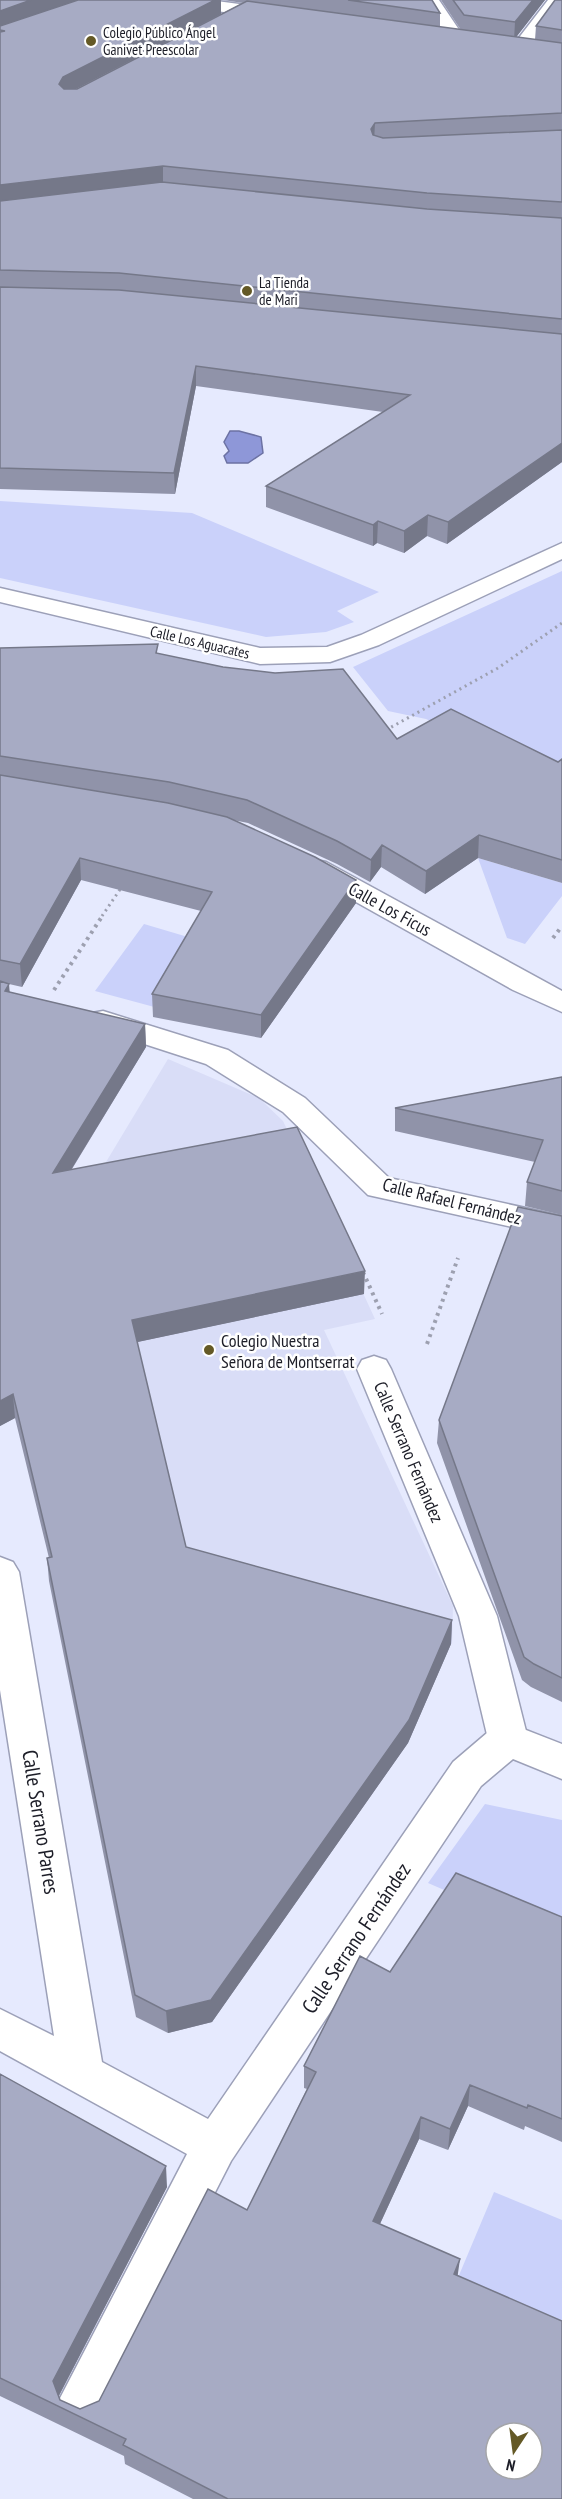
<svg xmlns="http://www.w3.org/2000/svg" width="562" height="2499" viewBox="0 0 562 2499" font-family="'PT Sans Narrow',sans-serif">
<rect width="100%" height="100%" fill="#e6eafe"/>
<!-- built -->
<path fill="#d9ddf7" d="M168 1059 259 1098 283 1121 297 1150 375 1319 324 1330 453 1606 452 1644 318 1607 191 1588 0 1211 100 1172Z"/>
<!-- green -->
<path fill="#cad1fa" d="M0 501 192 513 379 592 337 611 354 622 326 632 266 637 0 578Z
M562 571V781L426 719 388 711 353 667Z
M478 858 562 883V896L525 944 507 938Z
M144 924 198 940 158 1008 95 991Z
M485 1804 562 1820V1941L428 1883Z
M494 2192 562 2220V2342L457 2280Z"/>
<!-- water -->
<path fill="#8e97d8" stroke="#6c72a3" stroke-width="1.5" d="M230 431H239L261 437 263 453 248 463H227L224 456 229 451 224 442Z"/>
<g fill="none" stroke-linecap="round" stroke-linejoin="round">
<!-- lane casing -->
<g stroke="#9ca0b8" stroke-width="3">
<path id="lane" d="M374 1356 386 1360 391 1369 497 1616 528 1739 522 1751 508 1755 494 1751 488 1739 459 1616 357 1369 362 1360Z"/>
</g>
<!-- street casing -->
<g stroke="#9ca0b8" stroke-width="3">
<path id="street" d="M163 0H209L277 9 285 14 277 19 171 5Z
M423 0H439L466 40 463 44H451Z
M548 0H562V3L526 52H514L511 48Z
M562 543V559L379 645 330 662 260 664 0 602V588L260 648 327 647 361 635Z
M316 860 326 862 562 991V1012L513 990 306 874 302 868 306 862Z
M103 1011 228 1050 305 1098 389 1178 562 1216V1238L368 1195 283 1112 206 1064 92 1027 88 1020 92 1013Z
M0 1557 13 1562 19 1572 102 2062 208 2119 453 1762 494 1727 508 1723 562 1744V1779L513 1759 481 1786 231 2161 99 2419 82 2426 65 2419 58 2402 187 2154 0 2051V2009L54 2036 0 1690Z"/>
</g>
<!-- path-far1 -->
<path stroke="#9da0b0" stroke-width="3" stroke-dasharray="2 4" stroke-linecap="butt" d="M386 730 498 668 562 623
M102 916 121 888"/>
<!-- path -->
<path stroke="#9da0b0" stroke-width="4" stroke-dasharray="3 4.5" stroke-linecap="butt" d="M553 938 562 926
M54 990 103 915
M363 1272 382 1314
M427 1344 458 1258"/>
<!-- lane -->
<use href="#lane" fill="#fff" fill-rule="evenodd"/>
<!-- street -->
<use href="#street" fill="#fff" fill-rule="evenodd"/>
</g>
<!-- wall -->
<path fill="#9093a9" fill-rule="evenodd" d="M0 0H221V14L243 3 223 0H432L440 13V27L461 30 441 0H545L516 37 535 40 536 26 562 0V462L447 544 427 536 404 553 377 543 373 546 266 507V486L383 412 196 386 175 494 0 489ZM205 23 77 89H76Z
M0 648 158 653 397 739 558 762 562 759V883L478 858 425 894 381 867 370 882 337 864 248 823 233 820 356 903 261 1038 153 1017 152 994 201 911 81 880 22 987 9 984V992L145 1024 146 1047 72 1169 364 1294 137 1342 186 1547 452 1620 451 1644 408 1743 212 2022 168 2033 136 2017 49 1581 47 1558H49L15 1418 0 1426Z
M562 1077V1215L525 1206 527 1182 535 1162 395 1131V1108Z
M562 1216V1702L531 1687 522 1680 437 1443 439 1420Z
M562 1917V2142L525 2126 524 2130 468 2106 448 2150 419 2139 380 2224 458 2276 562 2499H193L125 2464 124 2456 0 2396V2074L167 2187 59 2396 60 2400 80 2409 99 2401 247 2210 307 2089 304 2088V2066L390 1972Z"/>
<!-- shaded-wall -->
<path fill="#757889" d="M31 0H82L0 29V11Z
M215 0H221V14L64 95 59 84 63 77Z
M533 0H545L514 40 515 22Z
M375 123 374 142 371 129Z
M163 166V185L0 204V185Z
M196 366V386L175 494 174 473Z
M562 443V462L447 544 448 522Z
M428 515 427 536 404 553V531Z
M378 521 377 543 373 546V525Z
M479 835 478 858 425 894 426 871Z
M382 845 381 867 370 882 371 860Z
M80 858 81 880 22 987 20 964Z
M356 880V903L261 1038V1015Z
M9 984 11 1007 5 991Z
M145 1024 146 1047 55 1196 53 1173Z
M365 1271 364 1294 133 1343 132 1320Z
M13 1394 15 1418 0 1426V1401Z
M452 1620 451 1644 408 1743 212 2022 168 2033 166 2011Z
M470 2085 468 2106 448 2150 450 2129Z
M421 2117 419 2139 372 2241 373 2221Z
M166 2166 167 2187 56 2401 53 2381Z
M460 2259 457 2280 454 2274Z"/>
<!-- building -->
<path fill="#a7abc4" stroke="#757889" stroke-width="1.5" fill-rule="evenodd" d="M0 0H31L0 11Z
M78 0H215L63 77 59 84 64 89H77L247 1 562 43V113L375 123 371 129 373 135 383 138 562 130V202L427 193 163 166 0 185V32L5 31 0 30V26Z
M348 0H432L440 13Z
M453 0H533L515 22 464 15Z
M555 0H562V30L536 26Z
M162 182 427 209 562 218V319L119 273 0 270V201Z
M0 287 119 290 562 334V443L448 522 428 515 404 531 378 521 373 525 266 486 410 395 196 366 174 473 0 468Z
M158 644 156 653 223 667 275 673 343 669 397 739 451 709 558 762 562 759V860L479 835 426 871 382 845 371 860 337 841 247 800 169 782 0 756V648Z
M0 775 168 803 227 817 315 857 356 880 261 1015 152 994 212 892 80 858 20 964 0 960Z
M0 981 9 984 5 991 145 1024 53 1173 297 1127 365 1271 132 1320 186 1547 452 1620 409 1720 211 2000 166 2011 135 1995 47 1558 52 1557 13 1394 0 1401Z
M562 1077V1191L527 1182 543 1140 395 1108Z
M518 1207 562 1216V1678L534 1664 524 1657 439 1420Z
M456 1873 562 1917V2119L528 2105 527 2108 470 2085 450 2129 421 2117 373 2221 460 2259 454 2274 562 2321V2499H228L123 2445 126 2439 0 2378V2074L166 2166 53 2381 60 2400 80 2409 99 2401 208 2189 247 2210 316 2072 304 2066 360 1956 390 1972ZM496 2433H532V2469H496Z"/>
<!-- markers -->
<g fill="#645926" stroke="#fff" stroke-width="2">
<circle cx="91" cy="41" r="6"/>
<circle cx="247" cy="291" r="6"/>
<circle cx="209" cy="1350" r="6"/>
</g>
<g text-anchor="middle" dominant-baseline="central" stroke-width="5" stroke-linejoin="round" paint-order="stroke">
<!-- far-poi labels -->
<g font-size="15" fill="#1c1d27" stroke="#fff" text-anchor="start">
<text x="103" y="32">Colegio Público Ángel<tspan x="103" dy="17">Ganivet Preescolar</tspan></text>
<text x="259" y="282">La Tienda<tspan x="259" dy="17">de Mari</tspan></text>
</g>
<!-- far-street labels -->
<g font-size="15" fill="#1c1d27" stroke="#fff">
<text transform="translate(200 642) rotate(13)">Calle Los Aguacates</text>
</g>
<!-- street labels -->
<g font-size="18" fill="#1c1d27" stroke="#fff">
<text transform="translate(390 909) rotate(29)">Calle Los Ficus</text>
<text transform="translate(452 1201) rotate(14)">Calle Rafael Fernández</text>
<text transform="translate(409 1452) rotate(67)">Calle Serrano Fernández</text>
</g>
<!-- poi labels -->
<g font-size="18" fill="#1c1d27" stroke="#fff" text-anchor="start">
<text x="221" y="1340">Colegio Nuestra<tspan x="221" dy="21">Señora de Montserrat</tspan></text>
</g>
<!-- near-street labels -->
<g font-size="21" fill="#1c1d27" stroke="#fff">
<text transform="translate(41 1822) rotate(81)">Calle Serrano Parres</text>
<text transform="translate(356 1938) rotate(-56)">Calle Serrano Fernández</text>
</g>
</g>
<!-- north arrow -->
<g transform="translate(514 2451) rotate(193)"><circle r="28" fill="#ffffff" stroke="#a4a5a9" stroke-width="1.5"/>
<path d="M0-4.5L10 22L0 15L-10 22Z" fill="#645926"/>
<text y="-9" font-size="16" font-weight="bold" text-anchor="middle" fill="#1c1d27">N</text>
</g>
</svg>
